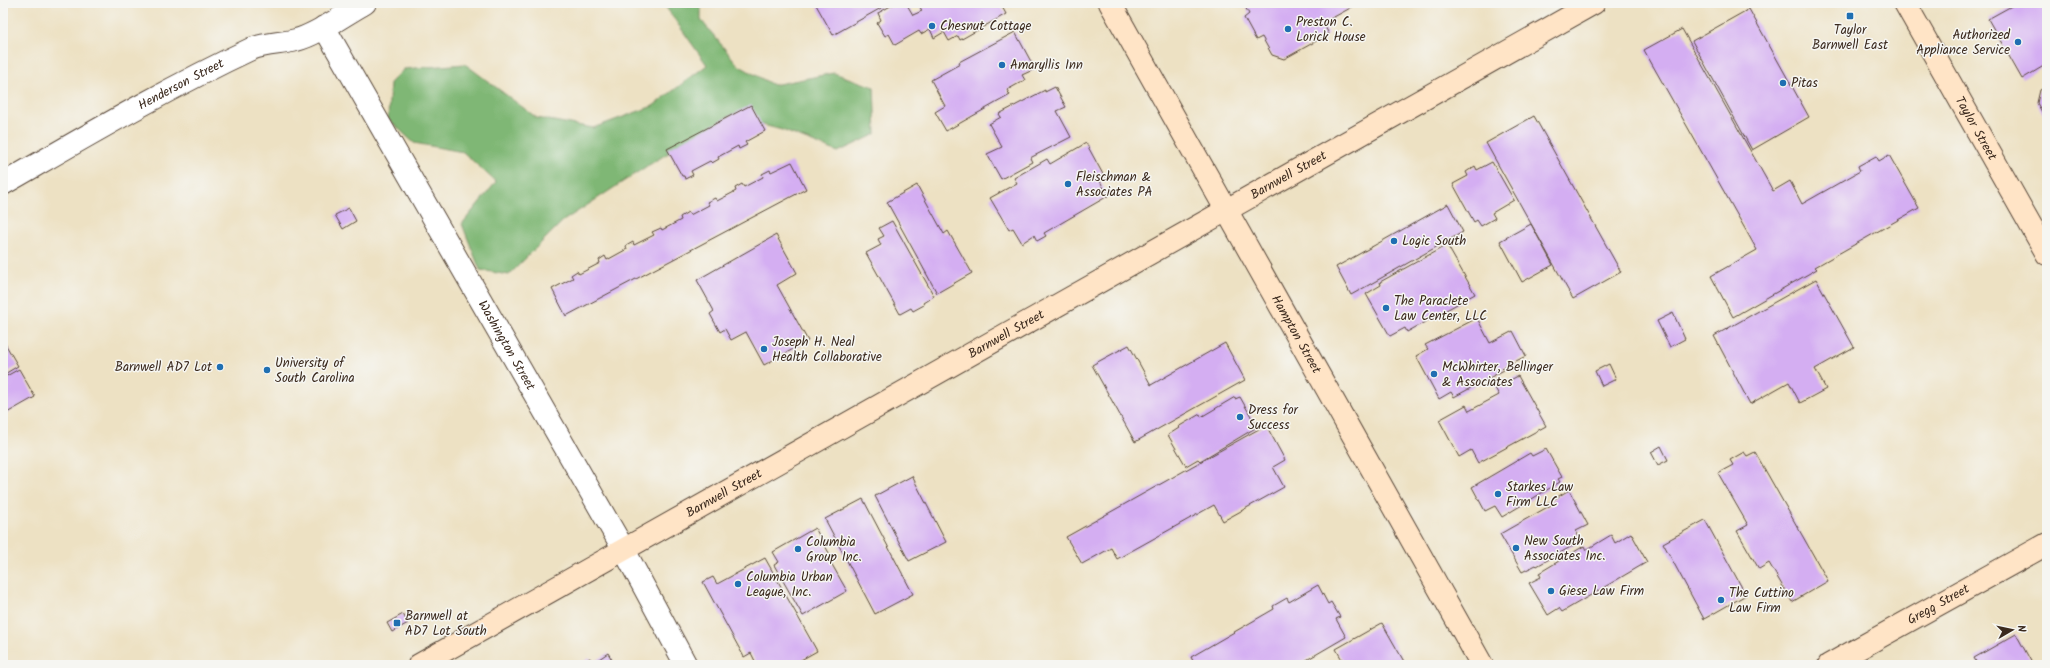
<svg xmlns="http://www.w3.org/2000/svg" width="2050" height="668" viewBox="0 0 2050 668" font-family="Kalam,sans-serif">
<rect width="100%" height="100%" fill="#f6f6f2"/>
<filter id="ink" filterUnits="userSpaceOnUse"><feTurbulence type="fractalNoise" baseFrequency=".025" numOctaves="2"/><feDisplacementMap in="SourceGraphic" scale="8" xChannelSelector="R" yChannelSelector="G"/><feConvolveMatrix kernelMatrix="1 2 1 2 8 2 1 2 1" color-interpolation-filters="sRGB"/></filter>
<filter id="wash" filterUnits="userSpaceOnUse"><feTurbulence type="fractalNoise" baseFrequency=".012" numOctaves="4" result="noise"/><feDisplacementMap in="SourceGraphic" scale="16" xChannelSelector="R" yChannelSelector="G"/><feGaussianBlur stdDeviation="0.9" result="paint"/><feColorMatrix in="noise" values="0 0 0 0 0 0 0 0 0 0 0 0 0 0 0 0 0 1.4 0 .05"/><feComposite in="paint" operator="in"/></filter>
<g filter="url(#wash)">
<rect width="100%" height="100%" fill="#ede1c3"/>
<!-- forest -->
<path fill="#7fb774" stroke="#5d7049" d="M663 3H701V20L738 65 773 85 834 73 874 87 876 134 838 152 782 130 729 116 644 168 563 221 509 275 480 270 462 224 496 182 463 152 414 143 388 119 390 83 404 69 465 64 537 118 593 128 653 106 707 65Z"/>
<g id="blocks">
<!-- building -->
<path fill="#d4aef2" d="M815 3H890L833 35Z
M896 3H906L913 15 922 11 918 3H1000L1006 14 960 40 958 36 949 41 944 32 934 38 930 29 921 34 919 31 895 45 889 34 885 36 877 23 881 20 878 13Z
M1243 3H1352L1354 6 1323 23 1329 34 1284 59 1272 55 1262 37 1256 40 1244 18 1249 14Z
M2017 3H2047V64L2022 79 1988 19Z
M1749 9 1809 117 1752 150 1692 41Z
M1682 29 1773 191 1790 181 1802 204 1860 171 1858 166 1876 156 1879 161 1889 155 1919 208 1815 267 1817 269 1733 317 1711 276 1757 250 1644 50Z
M1015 32 1035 69 1022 75 1025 80 1007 90 1010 95 946 131 935 112 945 106 931 80 960 64 959 62Z
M2047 86V121L2037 103 2040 90Z
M1055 87 1066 107 1057 111 1071 137 1030 158 1032 162 1001 179 987 154 1002 147 989 124 1001 117 999 114 1045 90V92Z
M751 105 765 131 745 142 747 145 739 149 738 146 718 157 719 159 712 163 710 161 691 171 693 175 685 179 684 176H682L667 149Z
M1534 116 1621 272 1573 299 1486 143Z
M1086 143 1105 178 1100 181 1108 196 1044 233 1046 236 1037 241 1034 235 1022 243 1013 228 1009 230 990 198 1017 183 1014 178 1047 159 1050 164Z
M792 162 806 189 566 316 552 289 573 278 571 275 577 271 579 274 600 263 599 260 605 256 607 260 627 249 626 246 633 242 634 245 654 235 652 232 661 228 662 230 681 220 680 217 688 212 690 215 709 205 707 202 715 198 717 201 736 191 735 188 742 184 744 187 763 177 762 174 770 170 771 172Z
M1492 162 1514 200 1492 213 1495 218 1481 226 1477 220 1474 222 1453 184 1468 176 1466 172 1475 166 1477 170Z
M917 185 944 234 948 231 972 273 937 293 887 202Z
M1448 204 1463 232 1351 295 1336 267Z
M349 208 356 221 343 229 335 215Z
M892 221 934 296 923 303 924 305 913 311 911 308 900 314 866 253 881 245 878 239 884 236 879 228Z
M1531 224 1553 265 1522 282 1500 241Z
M776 235 797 273 777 285 808 341 764 365 746 332 731 340 725 329 720 332 710 314 714 311 697 280Z
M1447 245 1475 294 1407 332 1405 328 1390 336 1366 294 1381 285 1380 282Z
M1816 279 1854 347 1815 369 1826 389 1800 403 1789 382 1750 404 1714 336Z
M1673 313 1685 339 1670 347 1657 321Z
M1477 318 1490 343 1513 331 1526 356 1502 368 1504 370 1454 397 1451 392 1439 399 1416 356 1428 349 1425 345Z
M3 340 18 366 3 375Z
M1225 343 1245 380 1135 442 1092 365 1129 345 1151 385Z
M1609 364 1616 379 1602 386 1595 371Z
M19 369 35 397 5 414 3 410V378Z
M1518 376 1546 426 1478 463 1471 450 1459 457 1439 420 1466 405 1469 411 1499 395 1495 388Z
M1235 397V399L1240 397 1257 427 1200 461 1198 459 1186 466 1168 435 1179 428 1178 427 1200 414 1201 417Z
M1266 425 1285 460 1273 467 1284 487 1223 521 1214 505 1117 559 1111 548 1082 564 1066 537Z
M1661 446 1668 460 1658 465 1651 452Z
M1546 449 1562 477 1558 479 1560 482 1502 517 1495 506 1485 511 1472 487 1530 453 1532 456Z
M1744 452 1747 456 1755 452 1828 581 1792 602 1769 563 1759 569 1737 531 1748 525 1718 473 1733 465 1730 460Z
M912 476 946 542 909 561 875 496Z
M1569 490 1588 525 1576 531 1581 541 1537 566 1536 565 1522 572 1500 534 1551 505 1549 502Z
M863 499 913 594 875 614 825 519Z
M1705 520 1746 595 1704 619 1663 543Z
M815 528 833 560 830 561 847 591 803 616 774 565 779 562 773 552Z
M1631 533 1647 562 1562 612 1559 608 1548 615 1529 583 1541 577 1539 573 1584 546 1586 550 1611 535 1615 543Z
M765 558 817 651 792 665H757L751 653 744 657 703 582 713 577 717 584Z
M1318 585 1328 604 1331 602 1340 617 1336 619 1346 637 1298 665H1195L1191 657 1274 609 1273 606 1287 598 1289 602Z
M403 614 408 623 392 632 387 623Z
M1382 623 1406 665H1345L1336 649Z
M2016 634 2033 665H1978L1974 658Z
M608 653 615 665H578L590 658 593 663Z"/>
</g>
</g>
<g filter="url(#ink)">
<use href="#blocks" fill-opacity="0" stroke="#564537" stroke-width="1"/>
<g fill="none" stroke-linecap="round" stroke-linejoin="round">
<!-- street casing -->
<g stroke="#564537" stroke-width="24">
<g id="street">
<path id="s1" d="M324 27 624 550 686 665"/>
<path id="s2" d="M3 184C85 137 166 89 251 49 266 43 281 44 296 40 317 35 345 14 365 3"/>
</g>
</g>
<!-- secondary casing -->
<g stroke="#564537" stroke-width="24">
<g id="secondary">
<path id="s3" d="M1110 3 1482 665"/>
<path id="s4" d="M1905 3 2047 254"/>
<path id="s5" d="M419 665 1594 3"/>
<path id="s6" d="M1829 665 2047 544"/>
</g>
</g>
<!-- street -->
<use href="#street" stroke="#fff" stroke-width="22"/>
<!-- secondary -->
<use href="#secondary" stroke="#ffe4c6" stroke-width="22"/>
</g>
</g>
<!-- markers -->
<g fill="#1f6fb2" stroke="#f6f6f2" stroke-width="1.5">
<rect x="1846" y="12" width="8" height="8" rx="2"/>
<circle cx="932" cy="26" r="4"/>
<circle cx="1288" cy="29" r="4"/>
<circle cx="2018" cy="42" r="4"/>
<circle cx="1002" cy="65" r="4"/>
<circle cx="1783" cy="83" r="4"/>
<circle cx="1068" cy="184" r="4"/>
<circle cx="1394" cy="241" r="4"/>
<circle cx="1386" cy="308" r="4"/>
<circle cx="764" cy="349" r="4"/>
<circle cx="220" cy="367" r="4"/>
<circle cx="267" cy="370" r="4"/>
<circle cx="1434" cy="374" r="4"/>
<circle cx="1240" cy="417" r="4"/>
<circle cx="1498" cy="494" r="4"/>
<circle cx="1516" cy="548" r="4"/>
<circle cx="798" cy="549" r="4"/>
<circle cx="738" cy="584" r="4"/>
<circle cx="1551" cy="591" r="4"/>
<circle cx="1721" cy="600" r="4"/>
<rect x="393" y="619" width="8" height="8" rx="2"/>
</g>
<g text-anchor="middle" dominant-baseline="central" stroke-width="3" stroke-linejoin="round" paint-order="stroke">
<!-- poi labels -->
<g font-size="13" fill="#3b2a1e" stroke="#f6f6f2" text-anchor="start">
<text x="1296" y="22">Preston C.<tspan x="1296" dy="15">Lorick House</tspan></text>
<text x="940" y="26">Chesnut Cottage</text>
<text x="1850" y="30" text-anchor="middle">Taylor<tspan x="1850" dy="15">Barnwell East</tspan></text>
<text x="2010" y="35" text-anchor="end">Authorized<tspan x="2010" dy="15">Appliance Service</tspan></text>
<text x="1010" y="65">Amaryllis Inn</text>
<text x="1791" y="83">Pitas</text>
<text x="1076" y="177">Fleischman &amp;<tspan x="1076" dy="15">Associates PA</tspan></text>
<text x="1402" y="241">Logic South</text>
<text x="1394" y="301">The Paraclete<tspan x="1394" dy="15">Law Center, LLC</tspan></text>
<text x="772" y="342">Joseph H. Neal<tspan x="772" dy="15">Health Collaborative</tspan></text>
<text x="275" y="363">University of<tspan x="275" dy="15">South Carolina</tspan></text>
<text x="212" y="367" text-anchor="end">Barnwell AD7 Lot</text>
<text x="1442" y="367">McWhirter, Bellinger<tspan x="1442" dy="15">&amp; Associates</tspan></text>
<text x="1248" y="410">Dress for<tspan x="1248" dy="15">Success</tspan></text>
<text x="1506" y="487">Starkes Law<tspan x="1506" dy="15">Firm LLC</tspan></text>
<text x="1524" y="541">New South<tspan x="1524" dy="15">Associates Inc.</tspan></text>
<text x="806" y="542">Columbia<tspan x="806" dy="15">Group Inc.</tspan></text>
<text x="746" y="577">Columbia Urban<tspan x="746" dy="15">League, Inc.</tspan></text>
<text x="1559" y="591">Giese Law Firm</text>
<text x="1729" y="593">The Cuttino<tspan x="1729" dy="15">Law Firm</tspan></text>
<text x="405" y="616">Barnwell at<tspan x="405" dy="15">AD7 Lot South</tspan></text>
</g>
<!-- street labels -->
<g font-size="13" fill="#3b2a1e" stroke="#f6f6f2">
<text stroke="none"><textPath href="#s2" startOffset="204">Henderson Street</textPath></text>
<text stroke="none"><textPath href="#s4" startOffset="144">Taylor Street</textPath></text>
<text stroke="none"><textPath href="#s5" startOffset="998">Barnwell Street</textPath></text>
<text stroke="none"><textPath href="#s5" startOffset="674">Barnwell Street</textPath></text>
<text stroke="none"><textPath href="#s3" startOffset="380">Hampton Street</textPath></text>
<text stroke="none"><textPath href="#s1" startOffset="367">Washington Street</textPath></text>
<text stroke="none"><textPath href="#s5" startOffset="350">Barnwell Street</textPath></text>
<text stroke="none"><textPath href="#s6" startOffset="125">Gregg Street</textPath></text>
</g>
</g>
<!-- margin -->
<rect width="2050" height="668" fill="none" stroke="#f6f6f2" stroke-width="16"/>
<!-- north arrow -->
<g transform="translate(2012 630) rotate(81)" stroke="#f6f6f2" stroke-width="3" paint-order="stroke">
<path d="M0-3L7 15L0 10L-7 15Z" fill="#3b2a1e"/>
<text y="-6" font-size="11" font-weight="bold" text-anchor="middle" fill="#3b2a1e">N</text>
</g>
</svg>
